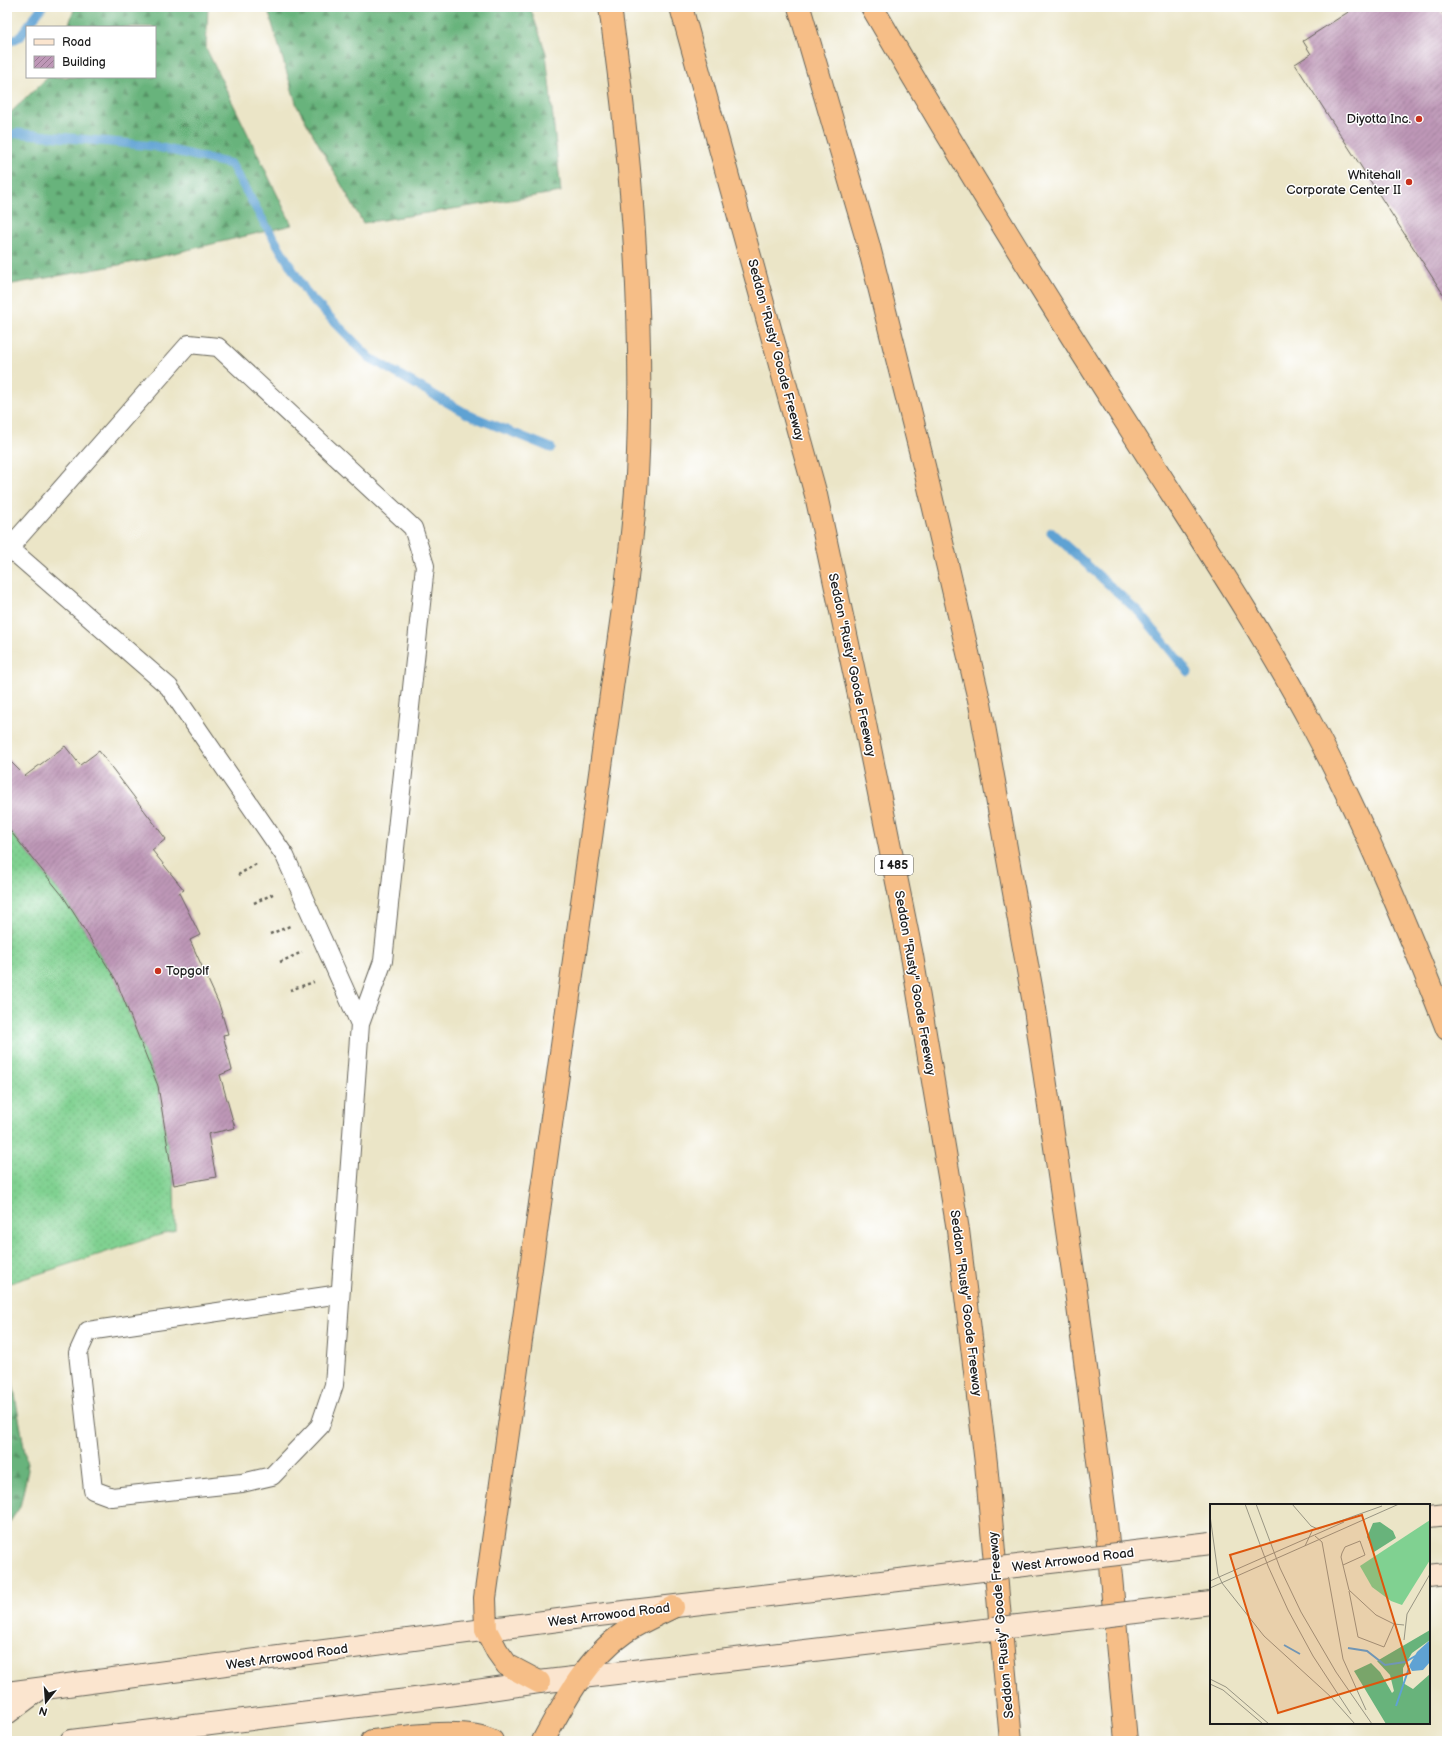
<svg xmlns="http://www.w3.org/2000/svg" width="1454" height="1748" viewBox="0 0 1454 1748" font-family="'Balsamiq Sans',sans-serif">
<defs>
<pattern id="grass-dots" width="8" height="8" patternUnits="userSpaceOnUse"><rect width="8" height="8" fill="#80d191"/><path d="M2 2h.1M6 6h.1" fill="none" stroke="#6eb37c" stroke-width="1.8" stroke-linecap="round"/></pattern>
<pattern id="forest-firs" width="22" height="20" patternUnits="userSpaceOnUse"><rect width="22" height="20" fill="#68b37b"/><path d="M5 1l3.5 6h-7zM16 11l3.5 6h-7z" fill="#559164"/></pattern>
<pattern id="building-hatch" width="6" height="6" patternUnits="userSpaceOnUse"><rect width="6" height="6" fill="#be97b7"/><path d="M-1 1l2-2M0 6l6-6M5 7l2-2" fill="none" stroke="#9a7a94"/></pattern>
</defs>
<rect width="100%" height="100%" fill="#fff"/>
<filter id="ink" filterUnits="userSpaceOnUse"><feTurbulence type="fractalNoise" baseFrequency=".025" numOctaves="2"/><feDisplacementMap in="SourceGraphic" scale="8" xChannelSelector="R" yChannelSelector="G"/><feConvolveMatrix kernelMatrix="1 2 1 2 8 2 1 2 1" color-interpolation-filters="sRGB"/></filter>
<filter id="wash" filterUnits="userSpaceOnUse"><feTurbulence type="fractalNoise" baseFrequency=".012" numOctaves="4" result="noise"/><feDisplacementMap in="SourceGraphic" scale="16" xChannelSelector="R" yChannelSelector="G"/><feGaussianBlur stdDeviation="0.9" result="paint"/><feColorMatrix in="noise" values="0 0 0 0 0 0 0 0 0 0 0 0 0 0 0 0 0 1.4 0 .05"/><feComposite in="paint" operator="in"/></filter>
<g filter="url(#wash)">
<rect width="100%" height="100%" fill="#ebe5c7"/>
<!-- grass -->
<path fill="url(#grass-dots)" stroke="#4e7656" d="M7 827 63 896 116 980 158 1086 174 1185 175 1230 7 1284Z"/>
<!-- forest -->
<path fill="url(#forest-firs)" stroke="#42684c" d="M75 7H208L206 48 292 225 141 261 7 285V116L48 77H155V27H68Z
M267 7H530L546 53 561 192 363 223 297 106Z
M7 1349 28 1470 20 1507 7 1526Z"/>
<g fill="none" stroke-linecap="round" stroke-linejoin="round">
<!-- stream -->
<path stroke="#5fa2d3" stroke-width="9" d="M27 27 42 7
M7 43 21 36 27 27
M7 136 17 133 153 146 231 164 265 224 308 295 370 358 469 415 551 448
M1051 532 1140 613 1188 672"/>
</g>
<g id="blocks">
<!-- building -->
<path fill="url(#building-hatch)" d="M1356 7H1439L1447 20V300L1295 64 1311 54 1303 41Z
M65 746 80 765 99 751 166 839 152 850 184 890 179 893 200 935 190 940 219 1004 228 1034 223 1035 232 1070 220 1075 235 1128 208 1134 216 1177 174 1185 158 1086 116 980 63 896 7 827V758L25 776Z"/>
</g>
</g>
<g filter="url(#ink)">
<use href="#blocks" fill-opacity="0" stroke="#646258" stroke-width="1"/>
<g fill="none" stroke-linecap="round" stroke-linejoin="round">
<!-- service casing -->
<g stroke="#646258" stroke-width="20">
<path id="service" d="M7 546 169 687 285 856 360 1024 334 1385 320 1426 272 1476 242 1483 112 1497 93 1490 78 1353 88 1331 340 1294
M10 547 189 344 218 347 413 528 425 566 383 961 360 1024"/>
</g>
<!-- secondary casing -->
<g stroke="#646258" stroke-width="24">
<path id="secondary" d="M1429 1517 1447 1515
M1429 1577 1447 1575
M7 1693 581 1617 873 1583
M7 1713 38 1690
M71 1741 456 1694 539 1682 993 1629"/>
</g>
<!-- motorway casing -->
<g stroke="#646258" stroke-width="24">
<path id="motorway" d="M681 7 816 495 862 709 912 956 958 1230 986 1463 1011 1741
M799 7 868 243 924 466 980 704 1035 1009 1077 1299 1106 1522 1126 1741
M872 7C955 150 1042 291 1131 430 1193 528 1259 625 1313 727 1365 825 1407 926 1447 1029
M539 1682 507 1665 497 1651 486 1630 485 1598 626 587C630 550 635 513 637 475 645 319 632 162 610 7
M372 1741C403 1737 464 1727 492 1741
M543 1741C564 1702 587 1658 625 1632 640 1622 657 1615 673 1607"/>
</g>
<!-- path -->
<path stroke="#646258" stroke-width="2.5" stroke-dasharray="3 3" stroke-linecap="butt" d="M238 875 258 863
M254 903 275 893
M270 934 290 926
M280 962 302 952
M290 990 314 982"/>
<!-- service -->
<use href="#service" stroke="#fff" stroke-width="18"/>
<!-- secondary -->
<use href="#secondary" stroke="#fbe5cf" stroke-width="22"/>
<!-- motorway -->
<use href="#motorway" stroke="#f6be87" stroke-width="22"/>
<!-- secondary-bridge casing -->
<g stroke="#646258" stroke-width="24" stroke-linecap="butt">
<path id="secondary-bridge" d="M873 1583 1211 1543
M993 1629 1211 1603"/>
</g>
<!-- secondary-bridge -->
<use href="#secondary-bridge" stroke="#fbe5cf" stroke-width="22"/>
</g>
</g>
<!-- markers -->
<g fill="#c8321e" stroke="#fff" stroke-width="1.5">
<circle cx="1419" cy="119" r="4"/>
<circle cx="1409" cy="182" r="4"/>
<circle cx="158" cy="971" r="4"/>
</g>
<g text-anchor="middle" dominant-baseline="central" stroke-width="3" stroke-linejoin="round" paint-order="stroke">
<!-- shield labels -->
<rect fill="#fff" stroke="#606060" stroke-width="1" x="875" y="855" width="38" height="20" rx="3"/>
<g font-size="12" font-weight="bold" fill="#1c1c1c">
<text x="894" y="865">I 485</text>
</g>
<!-- poi labels -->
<g font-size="13" fill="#1c1c1c" stroke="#fff" text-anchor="end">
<text x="1411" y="119">Diyotta Inc.</text>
<text x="1401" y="175">Whitehall<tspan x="1401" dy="15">Corporate Center II</tspan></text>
<text x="166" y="971" text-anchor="start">Topgolf</text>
</g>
<!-- street labels -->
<g font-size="13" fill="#1c1c1c" stroke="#fff">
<text transform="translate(776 350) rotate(75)">Seddon "Rusty" Goode Freeway</text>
<text transform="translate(852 665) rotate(78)">Seddon "Rusty" Goode Freeway</text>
<text transform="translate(915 983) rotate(80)">Seddon "Rusty" Goode Freeway</text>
<text transform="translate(966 1303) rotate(83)">Seddon "Rusty" Goode Freeway</text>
<text transform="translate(1073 1560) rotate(-7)">West Arrowood Road</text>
<text transform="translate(609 1615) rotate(-7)">West Arrowood Road</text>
<text transform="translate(1001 1625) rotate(-95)">Seddon "Rusty" Goode Freeway</text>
<text transform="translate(287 1657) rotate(-8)">West Arrowood Road</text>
</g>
</g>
<!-- overview -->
<g transform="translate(1210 1504)">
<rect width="220" height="220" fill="#ebe5c7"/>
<path d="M220 16V56L192 101 181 97 162 83 150 62Z" fill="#80d191"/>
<path d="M170 18 183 27 186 34 164 48 157 33 163 19ZM220 126V136L202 149 193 164V179L203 185 220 170V220H176L144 167 161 159 170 168 182 189 184 187 180 171 167 157Z" fill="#68b37b"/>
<path d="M220 136V158L213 166 202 167 199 162 207 148Z" fill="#5fa2d3"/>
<path fill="none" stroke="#5fa2d3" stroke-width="2" d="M74 141 90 150M138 144 157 147 175 161 195 158 207 151M186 202 199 164"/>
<path fill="none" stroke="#989583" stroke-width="1" d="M35 0 58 62 78 106 103 152 141 210M46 0 70 64 91 108 126 168 162 220M82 0 101 22 108 25 172 2M0 11 8 70 12 79 54 132 121 193 145 220M105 32 112 38 133 155 156 206M95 42 103 25M133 61 155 51 150 37 135 43 132 49 131 53 139 86 166 111 184 120 194 121M0 77 134 18M0 84 189 0M139 87 148 133 174 143 184 120M194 136 197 110 220 70M0 175 16 183 59 220M0 180 13 186 53 220"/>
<path fill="#de560d" fill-opacity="0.15" stroke="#de560d" stroke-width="2" d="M152 11 200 169 68 209 20 51Z"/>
<rect width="220" height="220" fill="none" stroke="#1c1c1c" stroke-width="2"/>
</g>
<!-- margin -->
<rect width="1454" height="1748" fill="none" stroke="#fff" stroke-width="24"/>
<!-- legend -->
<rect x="26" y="26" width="130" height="52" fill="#ffffff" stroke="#a4a4a4"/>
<rect x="34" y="39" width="20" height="6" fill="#fbe5cf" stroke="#a4a4a4"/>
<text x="62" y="46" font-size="12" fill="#1c1c1c">Road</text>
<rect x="34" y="56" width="20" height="12" fill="url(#building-hatch)" stroke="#a4a4a4"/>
<text x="62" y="66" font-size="12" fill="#1c1c1c">Building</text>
<!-- north arrow -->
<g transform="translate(46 1702) rotate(197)" stroke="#ffffff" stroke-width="3" paint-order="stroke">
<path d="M0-3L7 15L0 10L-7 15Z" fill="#1c1c1c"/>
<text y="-6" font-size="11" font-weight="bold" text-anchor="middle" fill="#1c1c1c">N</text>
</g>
</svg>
